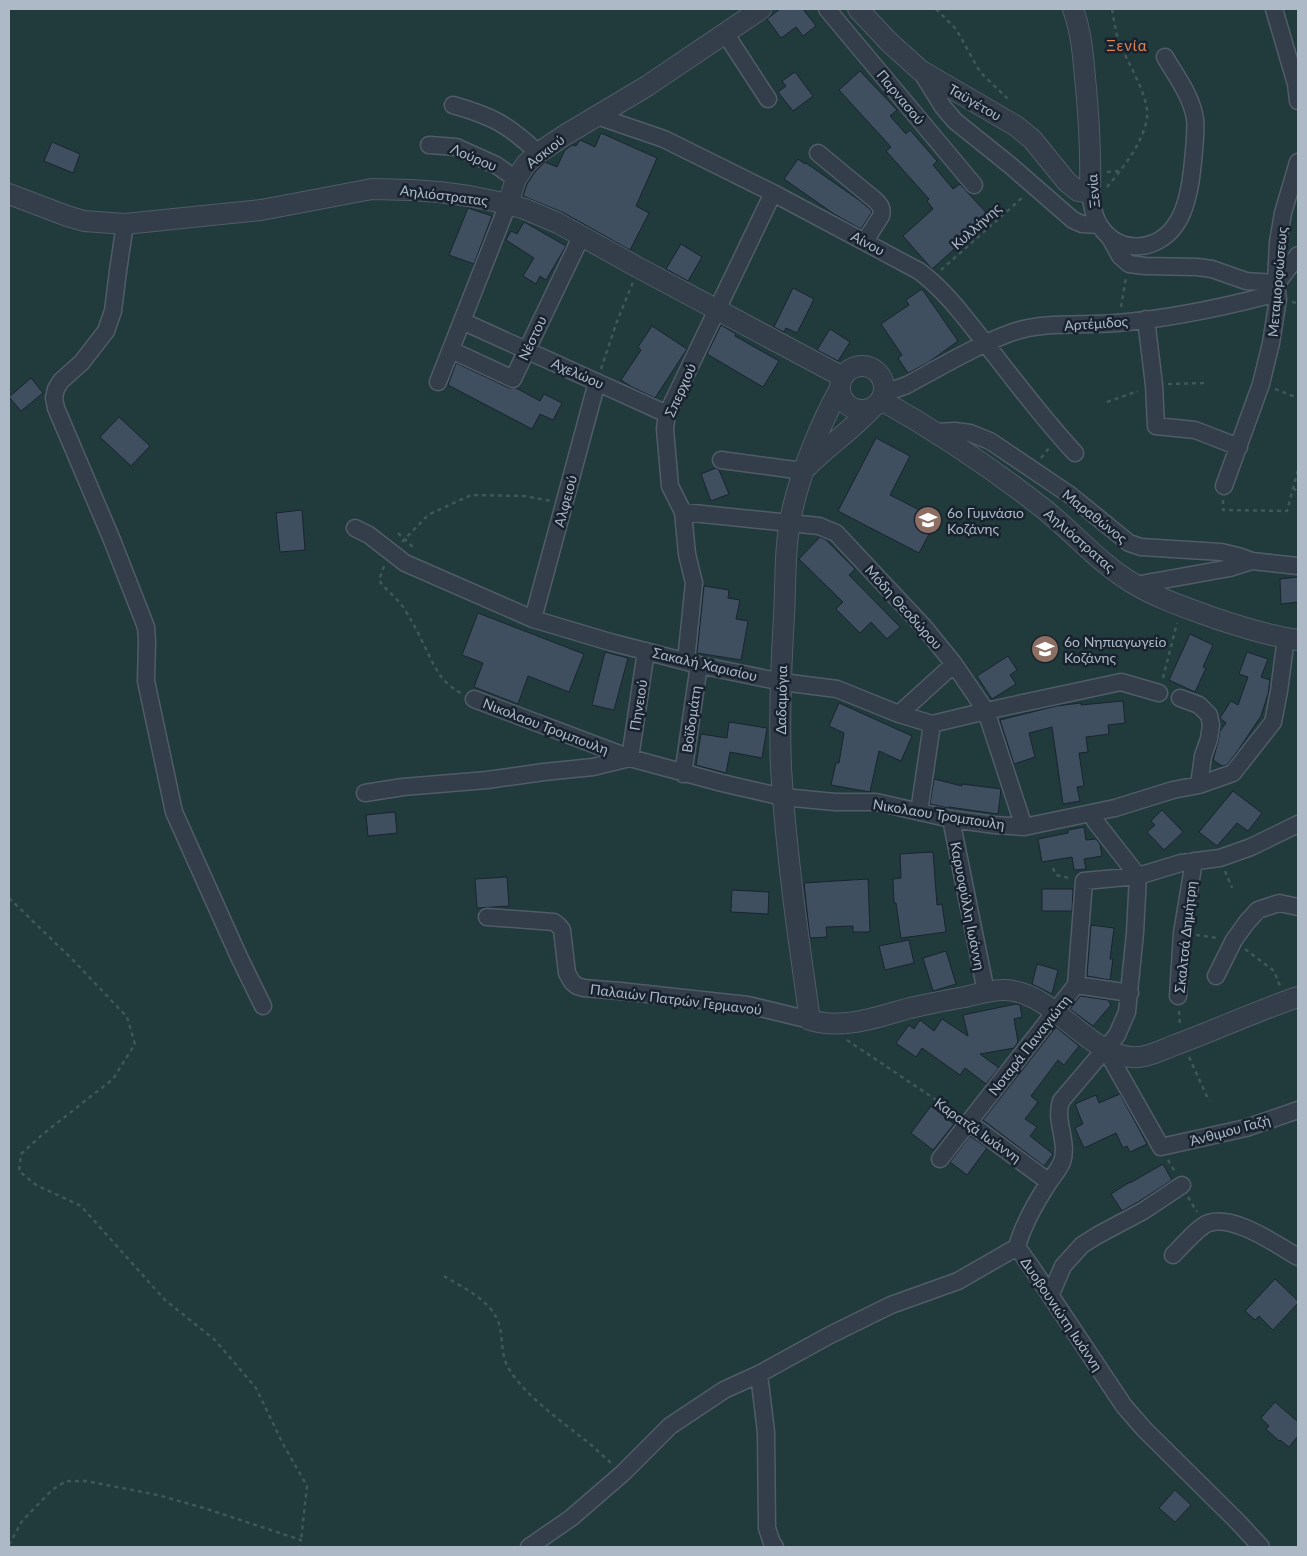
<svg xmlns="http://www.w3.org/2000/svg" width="1307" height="1556" viewBox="0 0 1307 1556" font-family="Lato,sans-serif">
<rect width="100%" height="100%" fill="#1f2c3a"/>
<!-- green -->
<path fill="#213a3b" d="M9 9H1298V1547H9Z"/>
<!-- building -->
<path fill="#3f4f60" stroke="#1a2531" d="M780 9H803L816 26 803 36 796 27 781 38 767 19Z
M860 71 897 110 890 116 906 134 910 130 937 161 933 165 953 189 960 184 990 217 932 269 903 236 933 209 927 201 929 199 886 151 891 147 839 90Z
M795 72 813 96 793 111 778 92 786 86 782 81Z
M601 133 657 158 636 206 649 213 630 250 564 213 523 196 527 184 535 172 545 162 557 167 565 150 572 145 576 146 580 140 595 147Z
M52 142 80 154 73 173 44 161Z
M798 159 805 164 806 163 859 200 871 210 872 212 861 229 834 214 784 179Z
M468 208 492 216 474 264 449 255Z
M524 222 566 246 546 280 540 276 536 284 523 276 534 258 506 240 511 231 517 234Z
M681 244 702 257 688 281 666 269Z
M793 288 814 299 797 333 786 328 784 332 774 327Z
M922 289 958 341 929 362 908 373 898 358 902 355 881 324 909 305 906 300Z
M721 325 736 334 735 336 779 361 763 387 707 354Z
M652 326 687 349 655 398 632 387 621 380 641 350 638 347Z
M830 329 850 342 838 361 817 350Z
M456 363 509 388H516L540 401 544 394 562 403 553 420 540 414 532 429 448 385Z
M31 378 43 393 21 411 9 397Z
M119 417 150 446 131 466 100 437Z
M876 438 910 456 890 495 937 519 919 553 838 511Z
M716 468 719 470 729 494 711 501 701 474Z
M302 510 305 550 280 552 276 513Z
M820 537 825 539 855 569 849 575 900 627 887 639 871 622 860 633 836 609 843 602 799 559Z
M1298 577V602L1281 604 1280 579Z
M704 586 729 590 728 598 740 600 736 619 748 621 741 660 697 653Z
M478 613 584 654 569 692 528 676 518 704 474 687 483 663 462 655Z
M1190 634 1213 645 1203 667 1206 668 1195 692 1169 680Z
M605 652 628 658 614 710 592 705Z
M1247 652 1268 659 1261 677 1270 680 1268 694 1261 716 1239 749 1227 765 1222 766 1213 760 1218 742 1220 731 1226 723 1220 718 1231 701 1238 705 1248 677 1239 674Z
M1008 656 1017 670 1010 675 1016 684 992 699 977 676Z
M1123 701 1125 723 1108 725 1109 734 1086 737 1088 752 1079 753 1084 786 1077 787 1080 801 1063 804 1052 727 1029 733 1035 757 1014 764 1000 720 1056 706 1081 703V705Z
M839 703 912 736 901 761 879 751 870 792 831 785 836 763H839L844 733 829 726Z
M729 722 767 728 762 758 730 752 726 773 696 765 701 734 727 738Z
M934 779 962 786V784L1001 789 998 814 949 807V808L930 804Z
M1233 791 1262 813 1248 831 1237 823 1217 846 1199 832Z
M1162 810 1183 832 1164 850 1147 832 1155 825 1151 821Z
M395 812 397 833 368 836 366 815Z
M1084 827 1086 840 1096 839 1100 844 1102 856 1084 859 1086 869 1074 870 1072 857 1042 862 1038 839 1068 833V830Z
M933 852 937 905 942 904 946 932 901 938 896 903H894L893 879 901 878 900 854Z
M507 877 509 906 477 908 475 879Z
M868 879 870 932H853V926L826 927 827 937 810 938 804 883Z
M1042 889H1073L1072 911H1042Z
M732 890 769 892 768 914 731 912Z
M1091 925 1114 928 1110 959H1113L1110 980 1087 976Z
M909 940 914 963 885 970 879 946Z
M946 951 956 984 933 991 923 958Z
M1037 964 1058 970 1052 994 1032 984Z
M1080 996 1108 1000 1111 1005 1093 1026 1070 1009Z
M1016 1004 1020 1005 1022 1017 1014 1019 1018 1042 1014 1048 980 1054 999 1068 986 1084 965 1068 960 1075 922 1048 916 1057 896 1043 909 1025 914 1029 920 1020 934 1031 942 1019 968 1036 963 1015Z
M1056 1027 1079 1046 1064 1065 1058 1060 1031 1096 1038 1102 1025 1119 1037 1127 1030 1136 1053 1154 1044 1166 983 1120Z
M1120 1094 1147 1144 1130 1152 1127 1146 1123 1148 1116 1133 1084 1148 1075 1128 1083 1124 1075 1104 1096 1095 1099 1103Z
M931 1106 954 1124 933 1150 911 1133Z
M970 1136 987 1148 967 1175 950 1162Z
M1163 1164 1172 1180 1138 1202 1122 1211 1111 1194 1130 1182V1183Z
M1275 1279 1298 1301V1303L1273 1330 1259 1316 1255 1320 1245 1311Z
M1275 1402 1298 1422V1436L1289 1447 1280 1440 1279 1441 1266 1429 1269 1426 1261 1418Z
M1175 1490 1191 1505 1175 1522 1159 1508Z"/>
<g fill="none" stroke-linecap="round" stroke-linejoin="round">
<!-- minor casing -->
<g stroke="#505c68" stroke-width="19">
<path id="minor" d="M827 9 974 185
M1274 9 1296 84 1298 101
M725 33 768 99
M920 70 943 107 955 121 1011 166 1073 220 1082 224 1099 225
M453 105C492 116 509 125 538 153
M597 116 664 139 773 193 919 271C946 291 965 318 986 344 1015 381 1043 419 1075 453
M429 145 456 147 496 165 516 179
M818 153 875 200C880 205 883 208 881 216L865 241
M1090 193C1092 204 1093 216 1100 226 1118 254 1155 252 1174 227 1191 206 1193 163 1195 138 1195 132 1196 125 1195 119 1192 97 1176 76 1165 57
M125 224 118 271 113 311 106 331 82 362 61 381 56 389 54 398 56 408 112 540 146 627 147 641 146 681 174 812 239 957 263 1006
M1109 236 1120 256 1129 264 1145 266 1197 267 1212 269 1246 281 1276 283
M1146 319 1154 385 1156 426 1195 430 1239 447
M462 321 667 414
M451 350 513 379 582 235
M438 382 508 204
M884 390 896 389 907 385C940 367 979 344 1013 332 1045 321 1083 326 1116 323 1168 319 1220 308 1270 295 1278 280 1289 268 1298 255
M935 432 955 431 970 433 990 441 1070 495 1129 543 1141 547 1221 552 1238 556 1252 561 1298 566
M721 460 803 471
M1224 486 1261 384 1271 343 1278 299 1276 283 1278 242 1283 213 1298 162
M683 512 819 526 836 533 924 627 954 664 986 711 1024 827
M355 528 369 535 405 563 533 619 610 642 699 665 782 682 837 689 899 714 932 724 986 711 1121 682 1159 693
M1135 585 1230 568 1252 561
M533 619 597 382
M686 661 694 583 687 554 683 512 670 486 665 429 667 414 773 193
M1180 698 1199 705 1209 715 1211 725 1209 739 1203 756 1199 785
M474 699 630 758 722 783 783 797 835 802H876L951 819 995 825 1024 827 1115 808 1173 790 1199 785 1233 773 1273 722 1279 691 1286 638
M899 714 954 664
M683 774 699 665
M365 793 403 787 487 780 544 772 593 767 630 758 646 651
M919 812 932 724
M951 819 986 992
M1095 821 1138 876
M487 917 554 922 558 925 562 930 567 973 572 982 577 986 584 988 620 991 748 1005 810 1020
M1216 976 1234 940 1247 922 1258 910 1279 903 1298 907
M1076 985 1130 993
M1178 996 1182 933 1194 861
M1106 1050 1161 1147 1246 1128 1298 1110
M968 1122 1049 1182
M940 1159 1076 985 1084 881 1138 876 1181 863 1220 858 1251 847 1298 824
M1017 1247C1023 1224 1036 1202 1049 1182 1054 1175 1059 1169 1062 1162 1069 1142 1054 1121 1061 1101L1117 1035 1127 1012 1135 933 1138 876
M1017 1247 1032 1268 1124 1406 1144 1429 1239 1523 1261 1547
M1173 1255C1182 1246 1192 1234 1203 1226 1227 1209 1277 1245 1298 1257
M1051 1294 1063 1266 1082 1245 1098 1235 1143 1211 1182 1185
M759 1374 766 1432 767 1528 772 1543 775 1547
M529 1547 571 1518 623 1473 670 1426 724 1390 759 1374 830 1335 891 1305 958 1281 1017 1247"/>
</g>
<!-- tertiary casing -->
<g stroke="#505c68" stroke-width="22">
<path id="tertiary" d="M858 9 889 42 920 70 1016 126 1032 139 1067 182 1078 191 1090 193C1091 154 1089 116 1085 77 1083 54 1081 31 1073 9
M9 194 67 216 84 221 125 224 261 210 372 189 411 190 439 192 469 196 508 204 525 209 558 223 639 268 843 377
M508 204 516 179 526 164 538 153 565 135 647 86 761 9
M840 388a22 22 0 1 1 44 0a22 22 0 1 1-44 0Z
M840 388C821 423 802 468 793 507 784 543 786 580 784 616 781 667 779 718 781 768 786 853 798 936 810 1020 843 1030 878 1017 910 1008 928 1004 947 1000 965 997 981 993 998 988 1014 991 1059 999 1093 1061 1139 1057 1151 1056 1164 1049 1175 1045 1216 1030 1256 1011 1298 997
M881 400C938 432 993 469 1044 509 1075 534 1100 564 1134 584 1159 599 1187 608 1214 618 1242 627 1270 636 1298 640
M808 466C829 445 853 429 873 407"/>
</g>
<!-- path -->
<path stroke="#3e5758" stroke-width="2.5" stroke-dasharray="4 4" stroke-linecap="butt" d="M936 9 956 29 980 72 1009 100
M1107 172 1119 171
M1107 187C1123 168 1143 143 1147 118 1150 96 1125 59 1118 39 1115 29 1114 19 1112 9
M941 270 1023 197
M1292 302 1298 303
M1121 307 1126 278
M601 369 616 324 633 282
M1168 384 1206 383
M1275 389 1298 398
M1107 402 1138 391
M1041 458 1050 447
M1293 488 1298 492
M1223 500V510L1287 511 1298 470
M398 533 415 549
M402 542 428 515 471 495 525 496 551 501
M384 566 379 580C386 591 398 598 405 610 411 620 417 630 422 641 433 662 438 681 461 693
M1163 678 1177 623
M1053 868 1056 875 1069 878
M1225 871 1232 888
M9 898 73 960 127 1017 135 1044 113 1079 43 1134 21 1154 19 1171 36 1185 81 1206 165 1300 215 1340 256 1388 283 1444 307 1486 301 1540
M1196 935 1218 938
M1245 949 1274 971 1280 986
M1179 1011 1180 1025
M847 1040 957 1114
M1189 1057 1209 1101
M1168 1160 1175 1172
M1188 1197 1197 1212
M444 1276C465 1289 495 1302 500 1328 503 1342 501 1356 509 1369 526 1396 556 1417 581 1437 592 1445 602 1455 612 1464
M9 1545 22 1521 52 1490 66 1481H86L158 1495 207 1509 301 1540 299 1547"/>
<!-- minor -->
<use href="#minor" stroke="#333e4a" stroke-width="16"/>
<!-- tertiary -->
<use href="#tertiary" stroke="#333e4a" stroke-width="20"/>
</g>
<!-- icons -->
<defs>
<g id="school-disc" transform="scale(1.4375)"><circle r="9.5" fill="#8d6e63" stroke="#18232f"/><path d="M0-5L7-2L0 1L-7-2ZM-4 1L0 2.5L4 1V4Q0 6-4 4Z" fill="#fff"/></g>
</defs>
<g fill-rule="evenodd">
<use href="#school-disc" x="928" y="520"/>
<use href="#school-disc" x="1045" y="649"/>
</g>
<g text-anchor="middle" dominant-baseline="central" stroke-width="5" stroke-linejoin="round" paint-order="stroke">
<!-- street labels -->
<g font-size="14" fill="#adb9c7" stroke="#18232f">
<text transform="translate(901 97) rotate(50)">Παρνασού</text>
<text transform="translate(975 102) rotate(30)">Ταϋγέτου</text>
<text transform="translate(545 151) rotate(-38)">Ασκιού</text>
<text transform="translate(474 157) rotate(23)">Λούρου</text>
<text transform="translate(1093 191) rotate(-95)">Ξενία</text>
<text transform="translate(444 195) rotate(7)">Αηλιόστρατας</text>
<text transform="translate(976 226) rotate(-42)">Κυλλήνης</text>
<text transform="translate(868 243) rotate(28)">Αίνου</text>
<text transform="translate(1277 282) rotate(-85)">Μεταμορφώσεως</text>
<text transform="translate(1096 323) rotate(-4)">Αρτέμιδος</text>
<text transform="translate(532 338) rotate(-65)">Νέστου</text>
<text transform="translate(578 373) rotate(24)">Αχελώου</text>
<text transform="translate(680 390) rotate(-66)">Σπερχιού</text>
<text transform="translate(565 501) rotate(-75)">Αλφειού</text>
<text transform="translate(1095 516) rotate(38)">Μαραθώνος</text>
<text transform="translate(1080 540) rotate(41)">Αηλιόστρατας</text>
<text transform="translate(904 607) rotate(48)">Μόδη Θεοδώρου</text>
<text transform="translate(705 664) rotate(13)">Σακαλή Χαρισίου</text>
<text transform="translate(781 700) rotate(-89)">Δαδαμόγια</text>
<text transform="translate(638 705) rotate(-81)">Πηνειού</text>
<text transform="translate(691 719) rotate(-82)">Βοϊδομάτη</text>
<text transform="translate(546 726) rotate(21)">Νικολαου Τρομπουλη</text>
<text transform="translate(939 814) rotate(9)">Νικολαου Τρομπουλη</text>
<text transform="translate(968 906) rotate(79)">Καρυοφύλλη Ιωάννη</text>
<text transform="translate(1185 937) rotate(-84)">Σκαλτσά Δημήτρη</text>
<text transform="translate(676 999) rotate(7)">Παλαιών Πατρών Γερμανού</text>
<text transform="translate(1029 1045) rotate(-52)">Νοταρά Παναγιώτη</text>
<text transform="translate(978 1130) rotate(35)">Καρατζά Ιωάννη</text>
<text transform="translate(1230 1130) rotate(-15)">Άνθιμου Γαζή</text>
<text transform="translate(1062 1314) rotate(56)">Δυοβουνιώτη Ιωάννη</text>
</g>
<!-- poi labels -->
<g font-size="14" fill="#adb9c7" stroke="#18232f" text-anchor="start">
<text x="947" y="512">6ο Γυμνάσιο<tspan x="947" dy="16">Κοζάνης</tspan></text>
<text x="1064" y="641">6ο Νηπιαγωγείο<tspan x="1064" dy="16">Κοζάνης</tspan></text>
</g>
<!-- neighbourhood labels -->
<g font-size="15" letter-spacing="1" fill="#dc8653" stroke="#18232f">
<text x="1127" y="45">Ξενία</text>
</g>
</g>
<!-- border -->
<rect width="1307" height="1556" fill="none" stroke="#adb9c7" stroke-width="20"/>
</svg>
